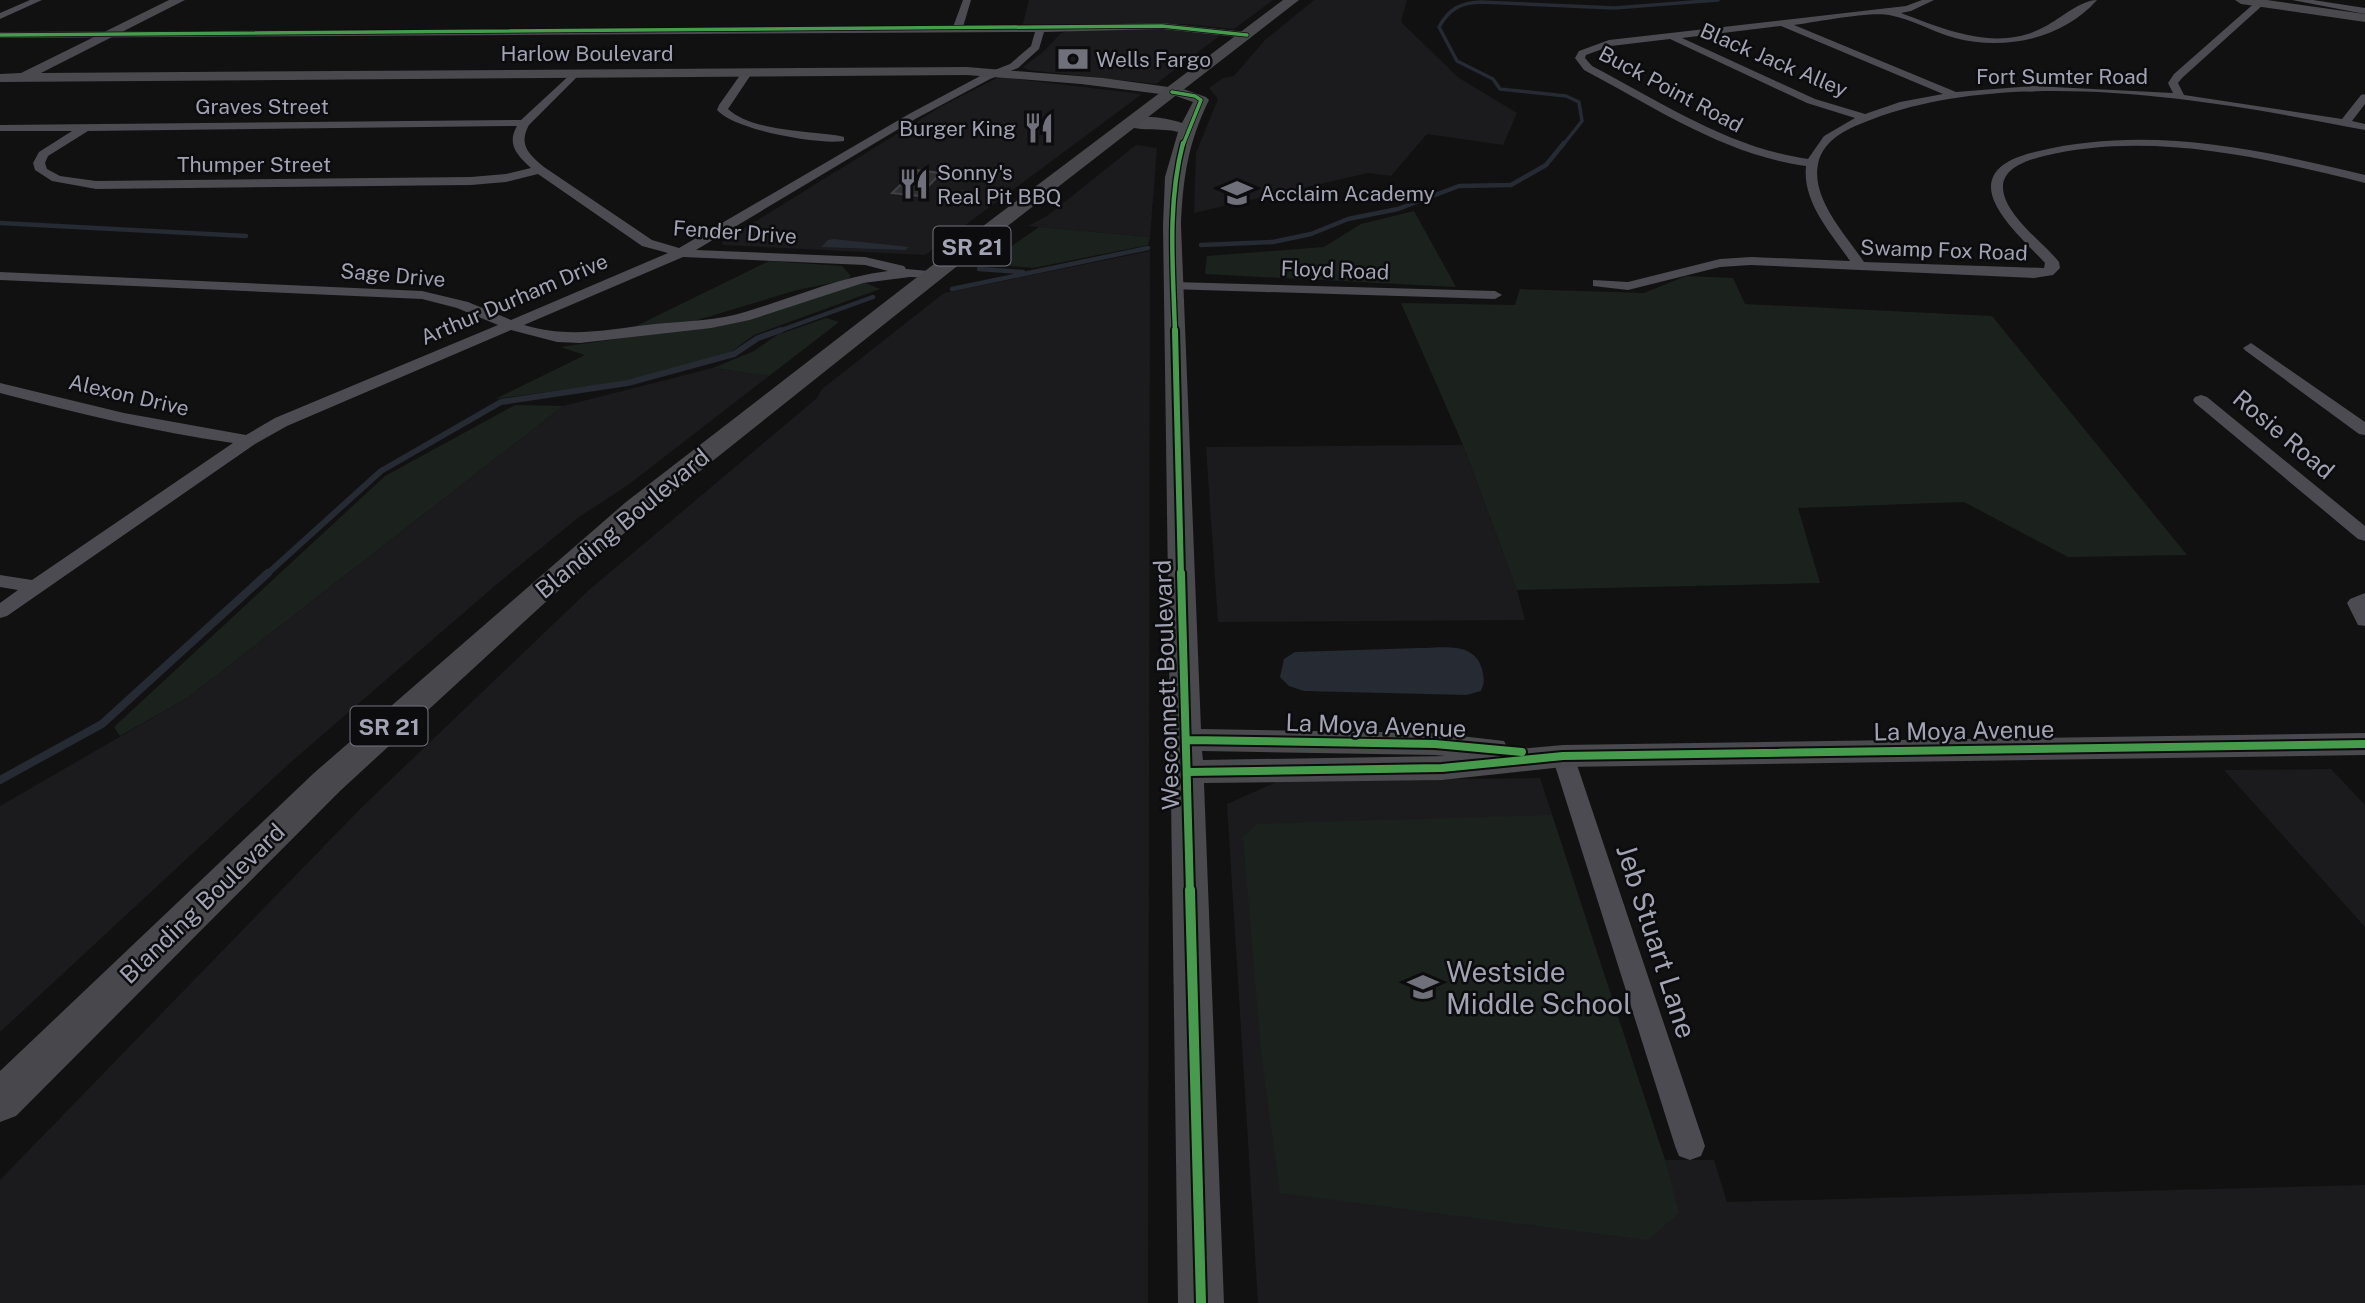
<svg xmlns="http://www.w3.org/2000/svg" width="2365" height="1303" viewBox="0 0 2365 1303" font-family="'Public Sans',sans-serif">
<rect width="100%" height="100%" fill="#111"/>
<!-- built -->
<path fill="#1b1b1d" d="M1029 0H1273L1234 29 1184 24 1022 27Z
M1314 0H1407L1401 22 1459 78 1517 113 1503 145 1427 134 1391 176 1368 173 1194 213 1196 153 1218 99 1209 88 1223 78 1234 76 1265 40Z
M1169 28 1222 34 1156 84 1028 70 1023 67 1043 52 1061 33 1068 31Z
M999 77 1142 94 925 255 723 245 722 242 942 106Z
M1136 145 1157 148 1150 237 1028 226 1047 216Z
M1150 251 1148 1303H0V1180L360 809 589 590 817 398 822 389 944 293Z
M713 368 769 376 628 485 579 517 497 584 291 762 0 1032V806L187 698 563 406Z
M1463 445 1517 590 1525 620 1218 622 1206 447Z
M2331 769 2365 805V927L2224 770Z
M1540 778 1665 1160H1714L1727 1202 2365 1185V1303H1258L1227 804 1279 781Z"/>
<!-- green -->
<path fill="#1b221d" d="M1414 211 1456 287 1205 274 1207 256 1324 247 1361 224Z
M1039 227 1150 237 1148 245 1033 268 986 264Z
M769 261 842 266 851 276 847 280 797 290 691 322 628 330Z
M1686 276 1733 278 1745 304 1992 316 2187 555 2068 557 1964 502 1798 508 1820 583 1517 590 1463 445 1401 303 1515 305 1520 289 1644 293Z
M863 282 880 289 754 335 728 354 629 381 495 399 585 355 560 347 751 320Z
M826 318 839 322 769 376 713 368 754 351 777 335Z
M515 405 563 406 187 698 120 736 114 727 385 476Z
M1552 815 1665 1160 1679 1213 1648 1240 1280 1193 1261 1051 1243 837 1257 824Z"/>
<!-- water -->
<path fill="#252a33" d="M834 239 909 247 905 250 821 247 828 240Z
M1419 648C1443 648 1474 641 1482 669 1484 678 1485 682 1481 691L1466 695 1304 691 1289 686 1280 677 1284 659 1295 652Z"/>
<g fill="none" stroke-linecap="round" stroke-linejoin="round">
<!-- stream-far3 -->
<path stroke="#252a33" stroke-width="3.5" d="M1563 145 1582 121 1579 102 1566 96 1500 89 1493 79 1457 61 1439 27C1449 9 1460 3 1480 2L1614 8 1718 0"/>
<!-- stream-far2 -->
<path stroke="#252a33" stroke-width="4.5" d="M0 223 246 236
M1201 245 1273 242 1311 234 1348 219 1398 209 1459 186 1511 185 1546 165 1564 143
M979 269 1023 272
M952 289 1148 248
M776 332 873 297"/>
<!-- stream-far1 -->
<path stroke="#252a33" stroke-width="6" d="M266 575 381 471 501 402 628 383 734 354 758 338 781 330"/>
<!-- stream -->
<path stroke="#252a33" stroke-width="8" d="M0 780 102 724 268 573"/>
</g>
<!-- building -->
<path fill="#2f2f30" stroke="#404045" stroke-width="2" d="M916 170 941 173 919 196 892 193Z"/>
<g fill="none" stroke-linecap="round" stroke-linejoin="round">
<!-- street -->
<path fill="#4b4b51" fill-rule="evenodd" d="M30 0H42L0 19V13Z
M963 0H971L963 27 1162 23 1247 32 1252 35 1247 38 1162 29 1044 32 1039 49 1018 68 990 79 917 118 696 250 865 257 904 266 906 269 940 272V278L910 277 863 283 750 320 711 328 580 343 557 342 511 330 287 426 255 444 7 616 0 618V603L18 590 0 587V575L32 580 233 443C154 432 77 413 0 393V383L124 413 246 435 275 418 498 325 457 308 422 299 0 280V272L422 291 468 302 511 320 668 253 642 246 538 174 506 182 471 185 96 189 52 181 35 170 33 163 39 152 72 131H0V125L521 120 574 71 578 72V76L529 125C518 145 529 154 544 167L652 240 679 248 909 114 982 75 1010 64 1031 46 1035 32 0 38V32L953 27ZM517 126C506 145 518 156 531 168L506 174 471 177 96 181 60 176 47 169 45 163 48 156 88 131ZM683 257 865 265 888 271C838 277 793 298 745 312 716 321 685 321 655 324 610 329 569 339 524 325Z
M1922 0H1934L1911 11 1901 13C1946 30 1999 53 2046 26 2061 18 2081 0 2097 0 2063 39 2004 51 1955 38 1933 32 1912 19 1889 15 1873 11 1814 22 1794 25L1956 92 2033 86 2173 93 2168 83 2174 74 2258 0H2264V4L2182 78 2178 83 2184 95 2342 119 2361 95 2365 94V104L2352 121 2365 124V130C2217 101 2018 65 1873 119 1851 127 1823 138 1818 164 1811 199 1846 235 1864 262L2044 268 2045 263C2029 245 1990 212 1991 186 1992 163 2021 155 2039 151 2148 125 2259 149 2365 175V183C2261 157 2150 131 2044 156 2029 160 2004 167 2003 186 2002 213 2043 242 2059 262L2060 268 2053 275 2034 278 1751 265 1720 267 1628 290 1593 286V280L1628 282 1720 259 1751 257 1850 261C1831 233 1802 202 1806 166 1725 155 1656 108 1584 70L1575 58 1579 51 1609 40 1906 6ZM1781 26 1943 94 1900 102 1865 114 1815 99 1682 38ZM1670 39 1807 103 1855 118 1824 136 1808 159C1729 148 1661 102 1592 66L1585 58 1586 55 1611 46Z
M2292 0H2313L2365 8V14Z
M747 70 752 73 728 109C751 131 809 131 840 136L844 137V141C818 145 734 130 717 110L719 105 743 71Z
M1174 282 1495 291 1502 295 1495 299 1169 289 1167 286Z
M2251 343 2365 422V435L2359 434 2246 351 2243 348Z
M2201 395 2207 397 2365 526V541L2358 539 2195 403 2193 400 2195 397Z
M2365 593V626L2358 625 2347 603 2350 599Z
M1563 748 1571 750 1574 756 1705 1146 1701 1156 1690 1160 1679 1156 1675 1146 1552 756 1555 750Z"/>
<!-- secondary -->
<path fill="#49494e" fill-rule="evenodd" d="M169 0H185L41 73 967 67 1103 78 1183 89 1206 97 1209 100C1188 143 1183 177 1181 225L1201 729 1435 733 1504 741 1509 750 1563 745 2365 733V755L1563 767 1442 780 1204 783 1224 1303H1178L1163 225 1165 177 1178 132C1162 127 1135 133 1123 123 1136 112 1167 118 1182 123L1193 102 1176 96 1081 84 967 75 0 82V74L21 73ZM1202 751 1435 755 1445 756 1203 760Z
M2235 0H2267L2365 14V22L2241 4Z"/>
<!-- primary -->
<path fill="#48474c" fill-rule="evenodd" d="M1283 0H1299L1005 228 646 514 550 598 340 791 16 1116 0 1122V1071L314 773 626 502 991 220Z"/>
<!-- cycleway-far4 casing -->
<g stroke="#0c0b0d" stroke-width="5">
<path id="cycleway-far4" d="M0 35 1162 26 1247 35
M1172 92 1195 96 1201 100 1183 145"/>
</g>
<!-- cycleway-far3 casing -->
<g stroke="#0c0b0d" stroke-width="7">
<path id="cycleway-far3" d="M1175 332C1173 268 1167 204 1183 143"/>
</g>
<!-- cycleway-far2 casing -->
<g stroke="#0c0b0d" stroke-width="10">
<path id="cycleway-far2" d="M1175 330 1181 575"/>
</g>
<!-- cycleway-far1 casing -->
<g stroke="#0c0b0d" stroke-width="12">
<path id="cycleway-far1" d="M1181 573 1190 892
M1188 740 1435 744 1522 752
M1188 772 1442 768 1563 756 2365 744"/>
</g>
<!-- cycleway casing -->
<g stroke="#0c0b0d" stroke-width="14">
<path id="cycleway" d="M1190 890 1201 1303"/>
</g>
<!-- cycleway-far4 -->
<use href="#cycleway-far4" stroke="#469c4c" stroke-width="3.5"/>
<!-- cycleway-far3 -->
<use href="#cycleway-far3" stroke="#469c4c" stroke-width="4.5"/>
<!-- cycleway-far2 -->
<use href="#cycleway-far2" stroke="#469c4c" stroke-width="6"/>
<!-- cycleway-far1 -->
<use href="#cycleway-far1" stroke="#469c4c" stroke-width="8"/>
<!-- cycleway -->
<use href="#cycleway" stroke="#469c4c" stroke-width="10"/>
</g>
<!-- icons -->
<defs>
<g id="bank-bare" transform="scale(2.415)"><path d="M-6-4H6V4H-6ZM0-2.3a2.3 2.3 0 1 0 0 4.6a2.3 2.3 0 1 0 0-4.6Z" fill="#6f707a" stroke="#0c0b0d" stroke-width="2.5" paint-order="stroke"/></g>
<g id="restaurant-bare" transform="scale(2.415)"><path d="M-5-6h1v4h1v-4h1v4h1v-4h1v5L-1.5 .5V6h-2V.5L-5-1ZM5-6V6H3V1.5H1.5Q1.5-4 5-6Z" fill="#6f707a" stroke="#0c0b0d" stroke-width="2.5" paint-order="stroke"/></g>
<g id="school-bare" transform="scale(2.415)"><path d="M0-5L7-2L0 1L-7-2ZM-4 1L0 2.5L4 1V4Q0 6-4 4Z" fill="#6f707a" stroke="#0c0b0d" stroke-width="2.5" paint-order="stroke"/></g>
</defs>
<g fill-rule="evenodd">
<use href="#bank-bare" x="1073" y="59"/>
<use href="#restaurant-bare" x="1039" y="128"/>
<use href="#restaurant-bare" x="914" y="184"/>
<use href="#school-bare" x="1237" y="193"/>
<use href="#school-bare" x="1423" y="987"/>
</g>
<g text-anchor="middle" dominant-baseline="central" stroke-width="5" stroke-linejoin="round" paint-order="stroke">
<!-- far-street labels -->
<g font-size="21" fill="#a1a3b3" stroke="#0c0b0d">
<text x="587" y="53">Harlow Boulevard</text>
<text transform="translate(1774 60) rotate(23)">Black Jack Alley</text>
<text x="2062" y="76">Fort Sumter Road</text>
<text transform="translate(1671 89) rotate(28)">Buck Point Road</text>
<text x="262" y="106">Graves Street</text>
<text x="254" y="164">Thumper Street</text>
<text transform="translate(735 232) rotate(4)">Fender Drive</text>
<text transform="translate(1944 250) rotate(2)">Swamp Fox Road</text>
<text transform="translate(1335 270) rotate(2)">Floyd Road</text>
<text transform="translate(393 275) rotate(5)">Sage Drive</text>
<text transform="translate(514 299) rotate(-23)">Arthur Durham Drive</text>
<text transform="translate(129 395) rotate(13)">Alexon Drive</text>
</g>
<!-- far-poi labels -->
<g font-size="21" fill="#a1a3b3" stroke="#0c0b0d" text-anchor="start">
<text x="1096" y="59">Wells Fargo</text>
<text x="1016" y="128" text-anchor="end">Burger King</text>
<text x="937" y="172">Sonny's<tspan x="937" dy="24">Real Pit BBQ</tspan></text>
<text x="1260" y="193">Acclaim Academy</text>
</g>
<!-- shield labels -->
<g fill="#0c0b0d" stroke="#747581" stroke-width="2">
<rect x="933.5" y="226.5" width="77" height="39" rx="5"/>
<rect x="350.5" y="706.5" width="77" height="39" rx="5"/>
</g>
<g font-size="23" font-weight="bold" fill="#a1a3b3">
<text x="972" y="246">SR 21</text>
<text x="389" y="726">SR 21</text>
</g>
<!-- street labels -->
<g font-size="24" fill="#a1a3b3" stroke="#0c0b0d">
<text transform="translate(2284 434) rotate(40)">Rosie Road</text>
<text transform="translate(622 523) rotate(-40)">Blanding Boulevard</text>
<text transform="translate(1166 685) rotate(-92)">Wesconnett Boulevard</text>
<text transform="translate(1376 725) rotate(2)">La Moya Avenue</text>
<text transform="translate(1964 730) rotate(-1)">La Moya Avenue</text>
<text transform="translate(202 903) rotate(-44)">Blanding Boulevard</text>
</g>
<!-- near-street labels -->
<g font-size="28" fill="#a1a3b3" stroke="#0c0b0d">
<text transform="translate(1657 941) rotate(72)">Jeb Stuart Lane</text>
</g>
<!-- near-poi labels -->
<g font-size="28" fill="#a1a3b3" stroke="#0c0b0d" text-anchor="start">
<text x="1446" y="971">Westside<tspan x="1446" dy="32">Middle School</tspan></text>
</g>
</g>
</svg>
